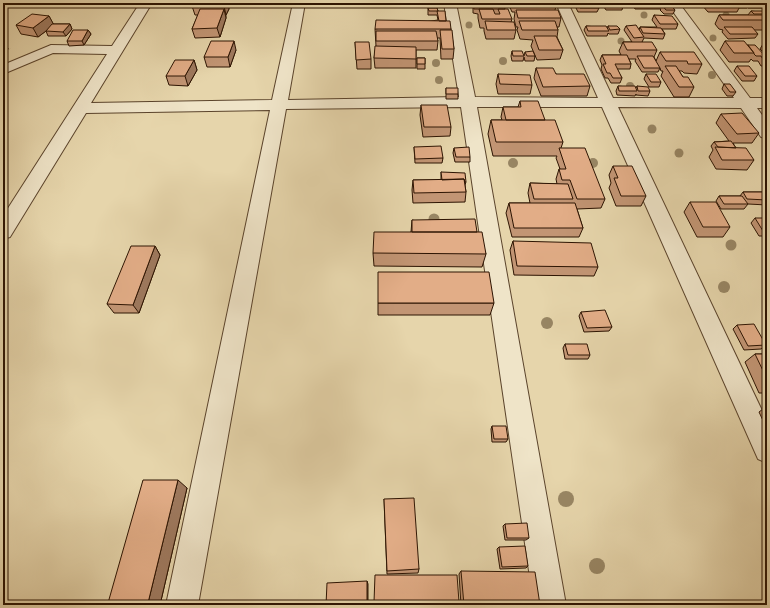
<svg xmlns="http://www.w3.org/2000/svg" width="770" height="608" viewBox="0 0 770 608" font-family="'Sorts Mill Goudy',serif">
<rect width="100%" height="100%" fill="#e6d5ab"/>
<filter id="stains"><feTurbulence type="fractalNoise" baseFrequency=".005" numOctaves="4"/><feColorMatrix values="0 0 0 0 .2 0 0 0 0 .09 0 0 0 0 .02 0 0 0 .5 -.17"/></filter>
<radialGradient id="worn" r=".72"><stop offset=".6" stop-color="#630" stop-opacity="0"/><stop offset="1" stop-color="#630" stop-opacity=".3"/></radialGradient>
<g fill="none" stroke-linecap="round" stroke-linejoin="round">
<!-- minor casing -->
<g stroke="#5b442c" stroke-width="2">
<path id="minor" d="M140 3H152L91 103 272 100 293 3H305L288 100 459 97 444 3H456L475 97 598 98 556 3H568L613 98H734L667 3H679L750 98H767V108H757L767 122V138L761 137 741 108 618 107 767 421V463L758 459 602 107H477L566 605H534L461 107 286 109 198 605H166L270 110 86 113 10 237 3 239V216L107 54 53 53 3 74V65L51 45 112 46Z"/>
</g>
<!-- path -->
<path stroke="#2d1402" stroke-width="1.5" stroke-dasharray="2 1.5" stroke-linecap="butt" d="M3 48 10 49"/>
<!-- minor -->
<use href="#minor" fill="#efe4c8" fill-rule="evenodd"/>
</g>
<!-- trees -->
<g fill="#988664">
<circle cx="644" cy="15" r="3.5"/>
<circle cx="726" cy="15" r="3.5"/>
<circle cx="469" cy="25" r="3.5"/>
<circle cx="713" cy="38" r="3.5"/>
<circle cx="621" cy="41" r="3.5"/>
<circle cx="503" cy="61" r="4"/>
<circle cx="436" cy="63" r="4"/>
<circle cx="712" cy="75" r="4"/>
<circle cx="439" cy="80" r="4"/>
<circle cx="630" cy="86" r="4"/>
<circle cx="652" cy="129" r="4.5"/>
<circle cx="679" cy="153" r="4.5"/>
<circle cx="513" cy="163" r="5"/>
<circle cx="593" cy="163" r="5"/>
<circle cx="434" cy="219" r="5.5"/>
<circle cx="731" cy="245" r="5.5"/>
<circle cx="724" cy="287" r="6"/>
<circle cx="547" cy="323" r="6"/>
<circle cx="566" cy="499" r="8"/>
<circle cx="597" cy="566" r="8"/>
</g>
<!-- wall -->
<path fill="#c29574" stroke="#2d1402" d="M194 3H228L229 9 226 15V18L220 37 195 38 192 29 198 15H195L192 6Z
M508 3H557L555 10 561 18 559 27H557L558 30 557 37 563 50 560 59 537 60 531 46 533 40 520 39 517 30 518 27H516L514 19 515 12H512Z
M574 3H596L599 8 597 12H578L574 4Z
M602 3H622L623 6 622 10H606L602 4Z
M632 3H671L670 5 675 10 673 14H664L660 10 661 9H635Z
M702 3H767V8H748L747 7V8H739L737 12H708L701 4Z
M473 4 505 9 512 19 511 22 516 30 514 39H486L484 31V28H480L478 18V14L473 13Z
M428 8H437L438 11 446 21 451 29 454 49 453 59H441L440 38H437L438 41 437 50H416V68H375L374 58 376 46 375 29 438 20 437 15H428Z
M751 11 767 13V30H754L758 34 755 38 728 39 722 32 723 30 719 29 715 24 719 15H748Z
M654 15 678 24 676 29H662L665 34 663 39 644 38 642 42 657 50 654 57 656 61 660 52 702 64 697 74 684 73 682 71H679L683 77 694 87 689 97H674L661 76 663 71H661L660 68 658 72H642L635 61 636 59H629L631 64 630 69H617L622 78 620 83H611L608 78H605L601 69 602 65 600 60 602 55H621L619 51 623 42H632L624 30 626 26 639 30 640 27H657L652 20Z
M49 16 53 24H70L72 29 66 36H48L46 31 38 37 21 34 16 25Z
M586 26 607 28 608 26 620 29 618 34H609L608 33 607 36H587L584 30Z
M88 30 91 34 84 45 69 46 67 41Z
M725 41 748 45 767 57V66H761L758 61H753L751 59 749 62H729L720 50Z
M355 42 371 59V69H357Z
M763 44H767V53H764L760 49Z
M236 50 230 67H207L204 57Z
M512 51 524 56 525 52 535 56 534 61H525L524 57 523 61H512L511 56Z
M417 58H425V69H417Z
M194 60 197 70 188 86 169 85 166 76Z
M737 66 757 76 754 81H742L734 71Z
M536 68 556 74 590 86 587 96H541L534 78Z
M498 74 532 85 530 94H498L496 84Z
M646 74 661 82 659 87H649L644 79Z
M724 84 736 92 733 96H727L722 89Z
M618 86 636 88 637 86 650 91 648 96 636 95V94L635 96 617 95 616 91Z
M446 88 458 94V99H446Z
M520 101 545 120 563 142 561 148 605 199 601 208 577 209 583 228 579 237H512L506 213 509 203H530L528 193 530 183 557 184 556 179 559 169H560L556 158 557 156H493L488 134 491 120H502L501 117 503 107H518Z
M421 105 451 127 450 136 423 137 420 115Z
M721 114 759 133 752 143H733L736 148 754 160 747 170 716 169 709 157 713 150 711 146 714 142 729 141 716 123Z
M414 147 443 158 442 163H415Z
M454 148 470 157V162H455L453 153Z
M613 166 646 196 641 206H616L609 188 611 183 609 175Z
M441 172 466 182 465 185 466 192 465 202 413 203 412 190 413 180H441Z
M743 192H767V205L748 204 744 209H721L716 201 719 196H740Z
M690 202 730 227 723 237H697L684 212Z
M755 218 767 223V236H759L751 223Z
M412 220 477 232 486 254 482 267 374 266 373 253 411 232Z
M513 241 598 267 594 276 514 275 510 250Z
M155 246 160 255 139 313H114L107 304Z
M378 303H494L490 315H378Z
M581 312 612 327 609 331 584 332 579 316Z
M737 325 766 345 761 349 744 350 733 329Z
M565 344 590 355 588 359H565L563 348Z
M755 354H767V393H759L745 362Z
M767 406V427H766L759 412Z
M492 426 508 439 506 442H492L491 429Z
M187 488 160 605H119L108 603Z
M384 499 419 569 418 573 387 574Z
M505 524 529 538 526 540H505L503 526Z
M499 547 528 566 526 568 500 569 497 549Z
M461 571 540 605H461L459 574Z
M374 602H459L456 604H374Z"/>
<!-- shaded-wall -->
<path fill="#9e795e" stroke="#2d1402" d="M225 3H228L229 9 226 15 224 6Z
M224 9 226 18 220 37 217 28Z
M49 16 54 25 38 37 33 28Z
M70 24 72 29 66 36 63 32Z
M88 30 91 34 84 45 82 41Z
M234 41 236 50 230 67 228 57Z
M194 60 197 70 188 86 185 76Z
M155 246 160 255 139 313 133 305Z
M178 480 187 488 160 605H155L148 603Z
M367 581 368 584V605H367Z"/>
<!-- building -->
<path fill="#e2ad87" stroke="#2d1402" d="M194 3H225L224 6H192Z
M577 3H596L599 8H580Z
M606 3H622L623 6H607Z
M473 4H504L505 9H474Z
M662 5H671L675 10H666Z
M428 8H437L438 11H429Z
M200 9H224L217 28 192 29Z
M479 9H493L495 14H500L498 9H508L512 19H482Z
M516 10H558L561 18H518Z
M437 11H445L446 21H439Z
M751 11H765L767 13V14H754Z
M32 14 49 16 33 28 16 25Z
M654 15 672 16 678 24H660Z
M719 15H767V20H723Z
M376 20 450 21 451 29H375Z
M485 21 514 22 516 30H487Z
M519 21H555L558 30H522Z
M52 24H70L63 32 46 31Z
M636 25 644 37 634 38 626 26Z
M586 26H606L609 31H588Z
M608 26H617L620 29 610 30Z
M640 27 661 28 665 34 643 33Z
M724 27H752L758 34H730Z
M73 30H88L82 41H67Z
M440 30H452L454 49H442Z
M376 31H436L438 41H376Z
M534 36H556L563 50H539Z
M211 41H234L228 57H204Z
M725 41H744L754 53H734Z
M355 42H369L371 59 356 60Z
M623 42H652L657 50H627Z
M763 44H767V48Z
M748 45H755L766 57H767V61H764L761 56H756L754 54V53Z
M375 46 416 47V59L374 58Z
M512 51H522L524 56H513Z
M533 51 535 56H527L525 52Z
M660 52H694L702 64H688L687 61H666Z
M602 55H627L631 64H615L622 78H613L610 73H607L603 64H606Z
M637 56H653L660 68H644Z
M417 58H425V64H417Z
M175 60H194L185 76H166Z
M665 66H676L683 77H688L694 87H679Z
M737 66H749L757 76H745Z
M536 68H553L556 74H584L590 86 543 87Z
M498 74 530 75 532 85 500 84Z
M646 74H656L661 82H651Z
M724 84H730L736 92H730Z
M618 86H635L637 91H619Z
M637 86 648 87 650 91H638Z
M446 88H458V94H446Z
M520 101H538L545 120H506L503 107H521Z
M421 105H447L451 127H424Z
M742 113 759 133 737 134 721 114Z
M491 120H555L563 142H496Z
M731 141 736 148 718 147 714 142Z
M441 146 443 158 415 159 414 147Z
M469 147 470 157H456L454 148Z
M715 147 746 148 754 160H722Z
M559 148H585L605 199H577L570 180H562L559 169H566Z
M613 166H632L646 196H621L614 178H618Z
M441 172 465 173 466 182H465L464 179 442 180Z
M464 179 466 192 414 193 413 180Z
M530 183 568 184 573 199H534Z
M743 192H767V200L747 199Z
M719 196H742L748 204H724Z
M690 202H716L730 227H703Z
M509 203H575L583 228H514Z
M755 218H763L767 223V231H763Z
M475 219 477 232H412V220Z
M374 232H482L486 254 373 253Z
M513 241 591 243 598 267 517 266Z
M131 246H155L133 305 107 304Z
M378 272H489L494 303H378Z
M605 310 612 327 587 328 581 312Z
M754 324 766 345 748 346 737 325Z
M565 344H587L590 355H568Z
M755 354H767V379Z
M492 426H506L508 439H494Z
M143 480H178L148 603H108Z
M414 498 419 569 387 571 384 499Z
M527 523 529 538H507L505 524Z
M525 546 528 566 502 567 499 547Z
M461 571 535 572 540 605H464Z
M375 575H457L459 602H374Z
M367 581V605H326L327 583Z"/>
<!-- margin -->
<rect width="770" height="608" fill="none" stroke="#e6d5ab" stroke-width="16"/>
<rect x="4" y="4" width="762" height="600" fill="none" stroke="#2d1402" stroke-width="2"/>
<rect x="8" y="8" width="754" height="592" fill="none" stroke="#2d1402"/>
<rect width="100%" height="100%" filter="url(#stains)"/>
<rect width="100%" height="100%" fill="url(#worn)"/>
</svg>
